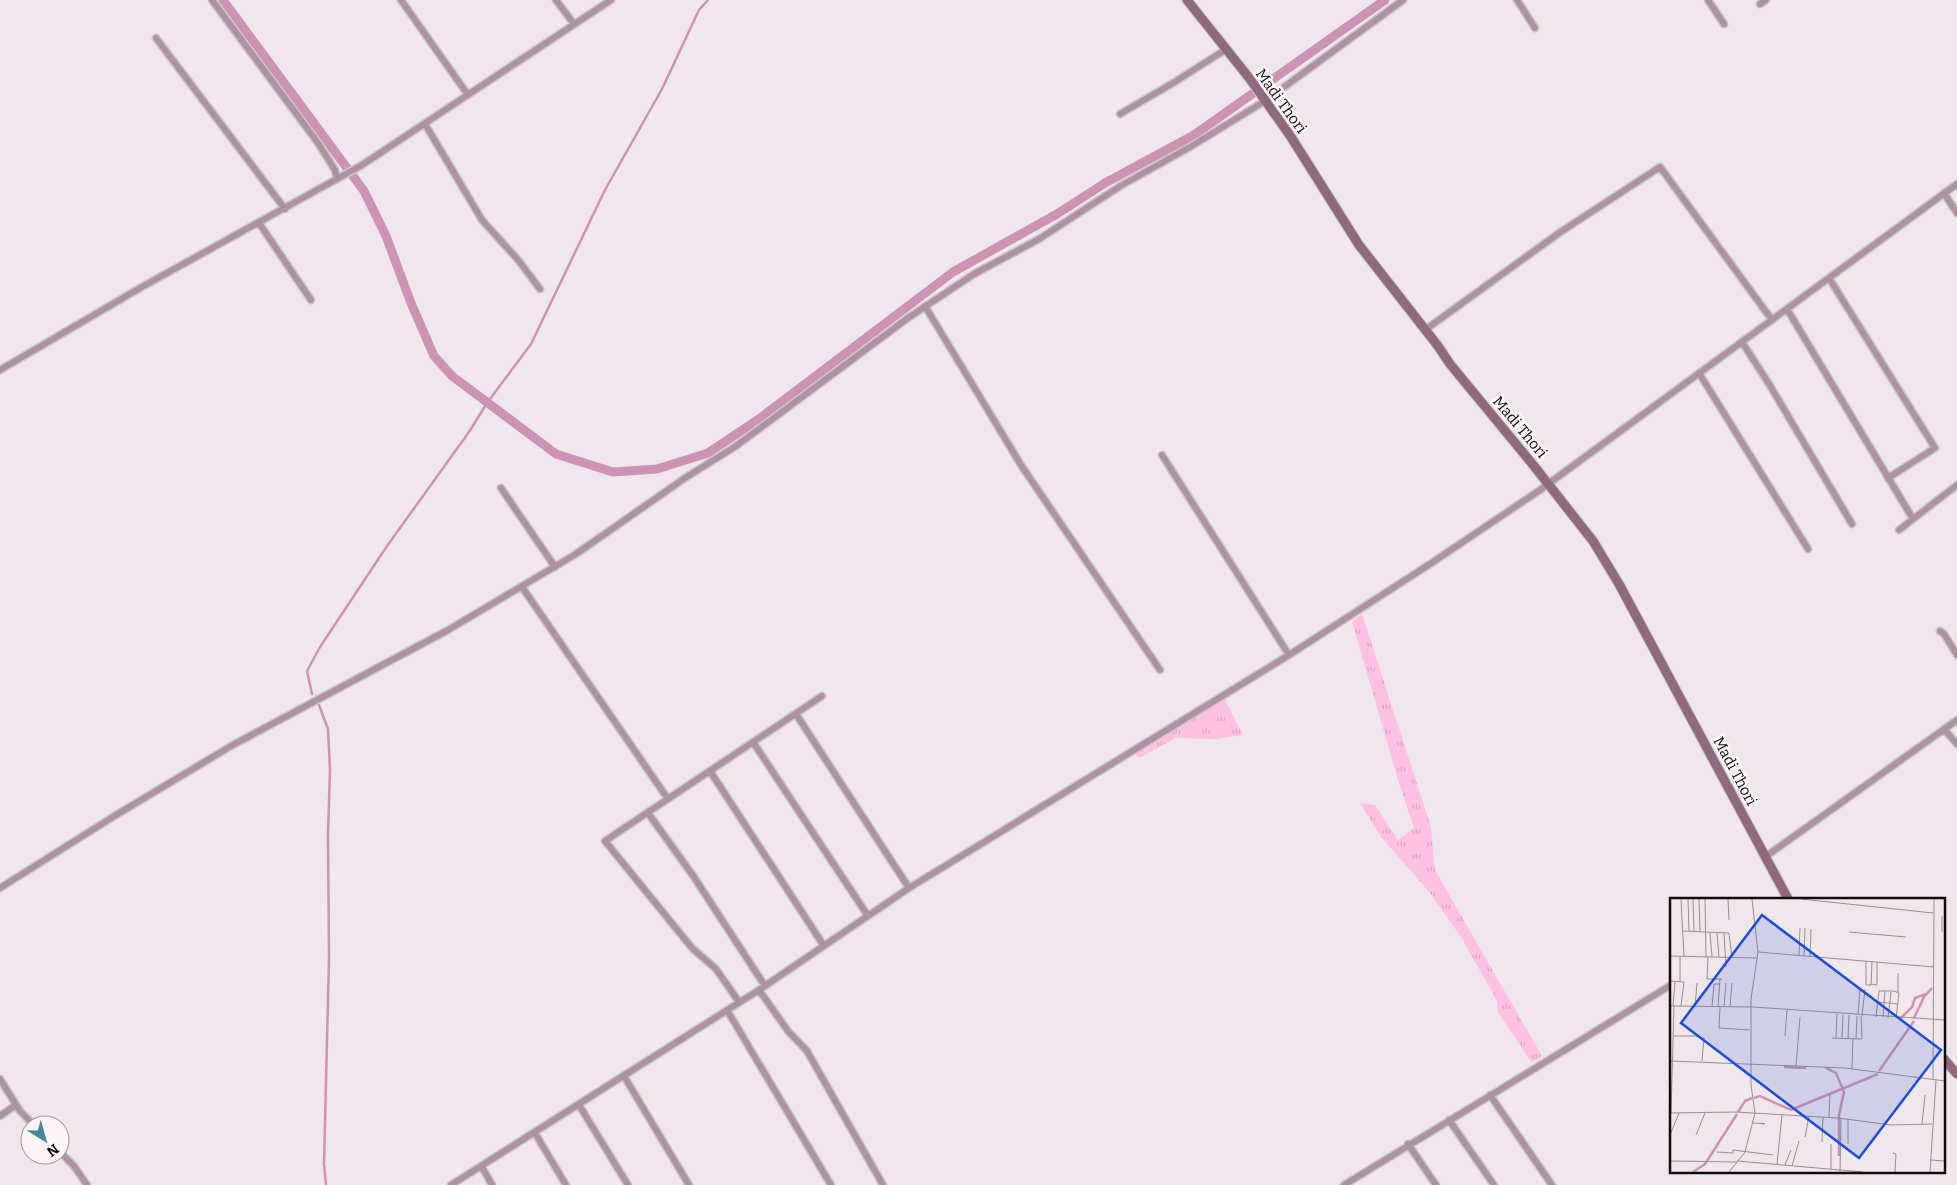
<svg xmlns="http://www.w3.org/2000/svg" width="1957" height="1185" viewBox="0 0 1957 1185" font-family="Bitter,serif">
<defs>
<pattern id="grass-tufts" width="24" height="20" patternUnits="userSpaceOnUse" patternTransform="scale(1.25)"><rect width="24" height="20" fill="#ffc1e1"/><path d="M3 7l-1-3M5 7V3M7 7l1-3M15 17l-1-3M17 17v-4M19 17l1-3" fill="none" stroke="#d9a5c0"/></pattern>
</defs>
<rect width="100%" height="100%" fill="#efe7eb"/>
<!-- grass -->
<path fill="url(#grass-tufts)" d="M1362 614 1431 827 1435 870 1542 1056 1532 1063 1498 1012 1497 1001 1463 940 1430 893 1381 837 1360 803 1375 805 1398 840 1414 828 1398 780 1352 622Z
M1225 699 1243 735 1216 739 1176 738 1139 758 1135 754Z"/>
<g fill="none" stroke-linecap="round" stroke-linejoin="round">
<!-- stream -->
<path stroke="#cd93b2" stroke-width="2.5" d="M312 694 307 671 320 647 387 546 469 432 487 403 531 344 605 190 662 89 699 10 708 0
M319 705 328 729 330 770 328 834 329 959 324 1164 326 1185"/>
<!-- canal -->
<path stroke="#cd93b2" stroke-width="9" d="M223 0 364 191 386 236 411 303 434 356 452 376 556 454 613 472 657 469 708 453 759 419 953 272 1057 214 1105 183 1194 135 1385 0"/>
<!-- minor casing -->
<g stroke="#cbc4c7" stroke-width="9">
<path id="minor" d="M212 0 318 143 335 170 337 179
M401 0 468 95
M556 0 574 24
M1517 0 1535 28
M1708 0 1724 24
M1760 4 1766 0
M156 38 285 209
M1120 114 1173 83 1225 50
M425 124 482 220 519 261 540 289
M1944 193 1957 213
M259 223 311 300
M1829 278 1935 448 1888 478
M925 306 1021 465 1160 670
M1787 309 1913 519
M1425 330 1559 233 1660 167 1772 320
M1742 342 1769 384 1852 524
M0 370 140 288 362 165 611 0
M1699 373 1808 549
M1162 455 1289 655
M501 488 555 567
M1899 530 1957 485
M522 587 668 799
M1940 631 1944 634 1957 655
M796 714 909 888
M1944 729 1957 744
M753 742 868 916
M710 771 824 946
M648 813 694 877 765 986
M1765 857 1957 720
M0 888 116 815 231 746 448 630 576 554 685 478 736 446 908 318 974 274 1039 239 1122 185 1190 147 1265 101 1403 0
M759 990 788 1031 807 1051 883 1185
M739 1002 716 969 692 948 605 841 822 696
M727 1010 831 1185
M624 1076 689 1185
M0 1079 20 1111 34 1125
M1490 1095 1552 1185
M579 1105 628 1185
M0 1116 16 1105
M1449 1120 1494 1185
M535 1133 566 1185
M1408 1144 1436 1185
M60 1152 74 1166 87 1185
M482 1167 492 1185
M451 1185 759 990 909 888 1289 655 1430 564 1540 490 1957 184
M1344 1185 1671 985"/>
</g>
<!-- secondary casing -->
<g stroke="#cbc4c7" stroke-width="11">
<path id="secondary" d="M1187 0 1250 79 1291 137 1359 245 1438 346 1450 364 1534 466 1593 541 1619 584 1788 899
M1943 1058 1957 1074"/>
</g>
<!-- minor -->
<use href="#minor" stroke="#ad93a0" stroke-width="6"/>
<!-- secondary -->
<use href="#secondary" stroke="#8f697c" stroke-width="9"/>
</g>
<g text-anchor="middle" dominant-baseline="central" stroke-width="5" stroke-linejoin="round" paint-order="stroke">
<!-- street labels -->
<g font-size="15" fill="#0e0c0d" stroke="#fcf5f8">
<text transform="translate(1281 101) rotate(54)">Madi Thori</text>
<text transform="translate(1520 427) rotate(50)">Madi Thori</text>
<text transform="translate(1735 771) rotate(62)">Madi Thori</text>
</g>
</g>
<!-- overview -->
<g transform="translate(1670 898)">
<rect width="275" height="275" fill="#efe7eb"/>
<path fill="none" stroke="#cd93b2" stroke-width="2.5" d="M244 120 254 99 262 90M230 121 242 109 245 100 256 96M114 169 136 170M156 170 166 175 174 194 169 217V258M209 173 244 123M84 200 90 198 121 212 208 176M68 214 75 203 82 200M23 274 35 266 67 216"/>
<path fill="none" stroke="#958f92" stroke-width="1" d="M11 1 14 59M18 1 19 33M23 1 24 33M29 1 30 34M35 1 36 59M58 1 59 22M131 1 263 15M13 33 59 35 62 60M40 34 42 59M179 34 236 39M272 34V18M47 35 49 59M54 35 56 69M88 54 264 69M129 57 130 30M0 58 87 60M134 58 135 30M38 59 37 81H52M140 59 141 31M196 63V87H201L202 64M0 83 14 84 11 108M10 83V59M201 86 207 87V65M228 94V75M208 104 228 106M0 108H4L1 215M3 108 5 83M4 108 83 109 275 122M25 109 27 85M42 109 44 86H50M48 109 50 81M50 109 49 130 80 132M54 109 56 85M60 109 62 85M188 117 190 90M192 118 195 91M206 119 209 93H224L229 95 226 120M213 119 215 93M218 120 221 94M3 138H29M115 138 117 112M162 140 192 141 191 118M166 140 167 116M172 140 173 117M178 141 179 117M186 141 187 118M0 163 175 170 275 183M32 163 34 139M126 168 130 119M182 170 183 141M263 181 264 1M0 215 66 214 168 220 221 227 262 226M159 219 160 196M178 221V246M83 225 95 226 91 225M252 226 255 197M0 237 9 215M26 237 35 215M135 239 139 218M152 244 153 219M161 246V271M47 254 63 255V252L103 257M223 255 226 256 225 274M260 262 275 263M0 263 67 264M67 263 193 274M107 266 112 217M115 267 121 252M122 268 129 243M59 274 75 254 85 215 81 187V101L88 54 82 1M170 274 171 221M260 274 266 182"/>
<path fill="#1d4ed8" fill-opacity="0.15" stroke="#1d4ed8" stroke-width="2.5" d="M92 17 271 152 189 260 11 125Z"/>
<rect width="275" height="275" fill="none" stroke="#0e0c0d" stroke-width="2.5"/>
</g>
<!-- north arrow -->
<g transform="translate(45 1140) rotate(143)"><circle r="24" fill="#fcf5f8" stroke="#9d989a"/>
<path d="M0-4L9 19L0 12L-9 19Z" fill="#46889a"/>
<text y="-8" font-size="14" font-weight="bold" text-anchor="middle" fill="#0e0c0d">N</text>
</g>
</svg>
